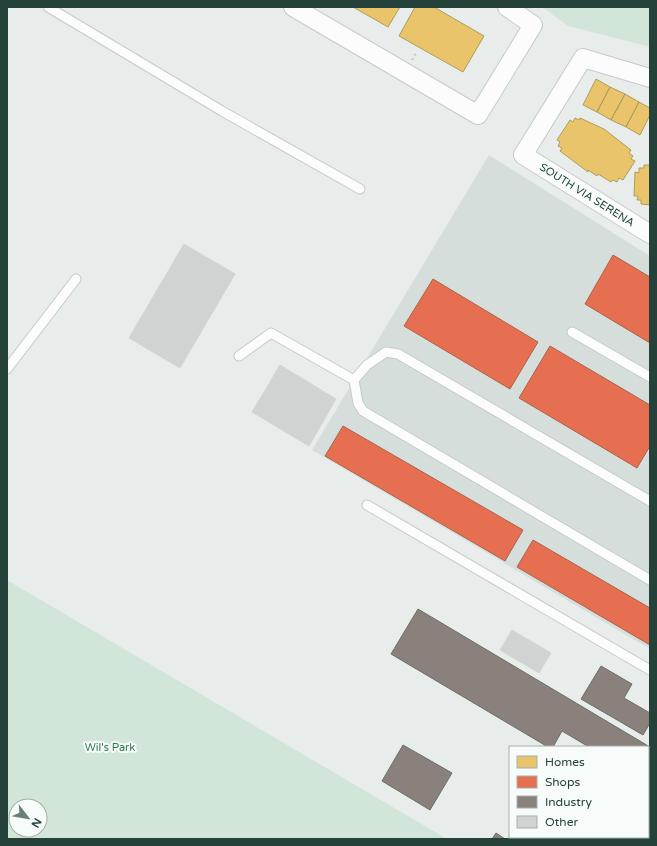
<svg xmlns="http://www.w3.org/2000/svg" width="657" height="846" viewBox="0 0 657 846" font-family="'Varela Round',sans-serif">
<rect width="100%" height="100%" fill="#e8edeb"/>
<!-- built -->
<path fill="#d6dedb" d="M489 155 650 256V649L312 450Z"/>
<!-- green -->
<path fill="#d1e6d8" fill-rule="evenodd" d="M542 7H650V47L568 26Z
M7 580 447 839H7ZM16 806H40V830H16Z"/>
<!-- homes -->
<path fill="#e9c46a" stroke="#ae9d5c" d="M353 7H400L388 27Z
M415 7H434L484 36 463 72 399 36Z
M596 79 610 87 597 112 583 105Z
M610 87 625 94 611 120 597 112Z
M625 94 639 102 626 127 611 120Z
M639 102 650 108V115L640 135 626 127Z
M575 118 579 120 580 118 604 129 631 150 629 153 633 156 631 159 635 161 623 180 619 178 617 182 613 180 611 182 598 174 597 176 588 170V172L560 151 562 148 558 146 560 142 557 140 570 120 573 122Z
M644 165H650V205L641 204V200H637L638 196H634L635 172 639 173V168H644Z"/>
<!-- shops -->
<path fill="#e76f51" stroke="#ac624a" d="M613 255 650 277V343L585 304Z
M433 279 538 342 510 389 404 326Z
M550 346 650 405V446L637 468 519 398Z
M343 426 523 530 505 561 325 456Z
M533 540 650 608V645L517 567Z"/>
<!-- industry -->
<path fill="#8a817c" stroke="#6b6e68" d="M418 609 650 747 648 754V747H589L562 731 553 747H548L391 654Z
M601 666 632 684 624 698 650 713V723L643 735 581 699Z
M403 745 452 773 430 810 382 781Z
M496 833 505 839H492Z"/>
<!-- building -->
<path fill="#cfd4d2" stroke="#d1d6d4" d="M184 244 235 274 180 368 129 338Z
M280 365 336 399 309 446 252 412Z
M512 630 551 653 539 673 500 650Z"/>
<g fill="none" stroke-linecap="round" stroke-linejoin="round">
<!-- lane casing -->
<g stroke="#c5cac8" stroke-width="11">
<path id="lane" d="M48 7 222 111 360 189
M572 332 650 377
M239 356 271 333 354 380
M7 369 76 279
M650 501 398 354 386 352 367 365 354 380 358 403 363 411 650 580
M367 505 650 670"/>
</g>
<!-- street casing -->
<g stroke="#c5cac8" stroke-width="20">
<path id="street" d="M293 7 478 115 533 25 507 7
M650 78 583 58 523 155 650 234"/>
</g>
<!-- secondary casing -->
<g stroke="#c3cbc8" stroke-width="24">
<path id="secondary" d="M648 827 650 824"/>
</g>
<!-- path -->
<path stroke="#c3ccca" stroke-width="2.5" stroke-dasharray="2 3" stroke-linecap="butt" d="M412 60 416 53"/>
<!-- lane -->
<use href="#lane" stroke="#fcfcfc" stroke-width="9"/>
<!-- street -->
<use href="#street" stroke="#fcfcfc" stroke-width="18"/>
<!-- secondary -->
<use href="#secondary" stroke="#fcfcfc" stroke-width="22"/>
</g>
<g text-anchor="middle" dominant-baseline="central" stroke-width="4" stroke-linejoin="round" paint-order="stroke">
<!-- street labels -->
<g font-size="11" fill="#24423a" stroke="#f7fbf9">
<text transform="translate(587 195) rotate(32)">SOUTH VIA SERENA</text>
</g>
<!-- park labels -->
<g font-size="11" fill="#2d7a4b" stroke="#f7fbf9">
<text x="110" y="747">Wil's Park</text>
</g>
</g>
<!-- border -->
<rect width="657" height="846" fill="none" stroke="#24423a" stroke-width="16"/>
<!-- legend -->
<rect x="509" y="746" width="140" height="92" fill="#f7fbf9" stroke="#a3b1ad"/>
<rect x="517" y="756" width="20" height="12" fill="#e9c46a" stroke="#a3b1ad"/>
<text x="545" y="766" font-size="12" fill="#24423a">Homes</text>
<rect x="517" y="776" width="20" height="12" fill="#e76f51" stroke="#a3b1ad"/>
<text x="545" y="786" font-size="12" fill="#24423a">Shops</text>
<rect x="517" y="796" width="20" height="12" fill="#8a817c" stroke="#a3b1ad"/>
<text x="545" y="806" font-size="12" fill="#24423a">Industry</text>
<rect x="517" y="816" width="20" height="12" fill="#cfd4d2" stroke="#a3b1ad"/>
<text x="545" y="826" font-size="12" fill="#24423a">Other</text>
<!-- north arrow -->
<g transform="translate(28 818) rotate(121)"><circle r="19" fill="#f7fbf9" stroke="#a3b1ad"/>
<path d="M0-3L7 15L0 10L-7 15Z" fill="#697e78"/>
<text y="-6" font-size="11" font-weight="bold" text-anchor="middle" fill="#24423a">N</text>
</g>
</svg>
